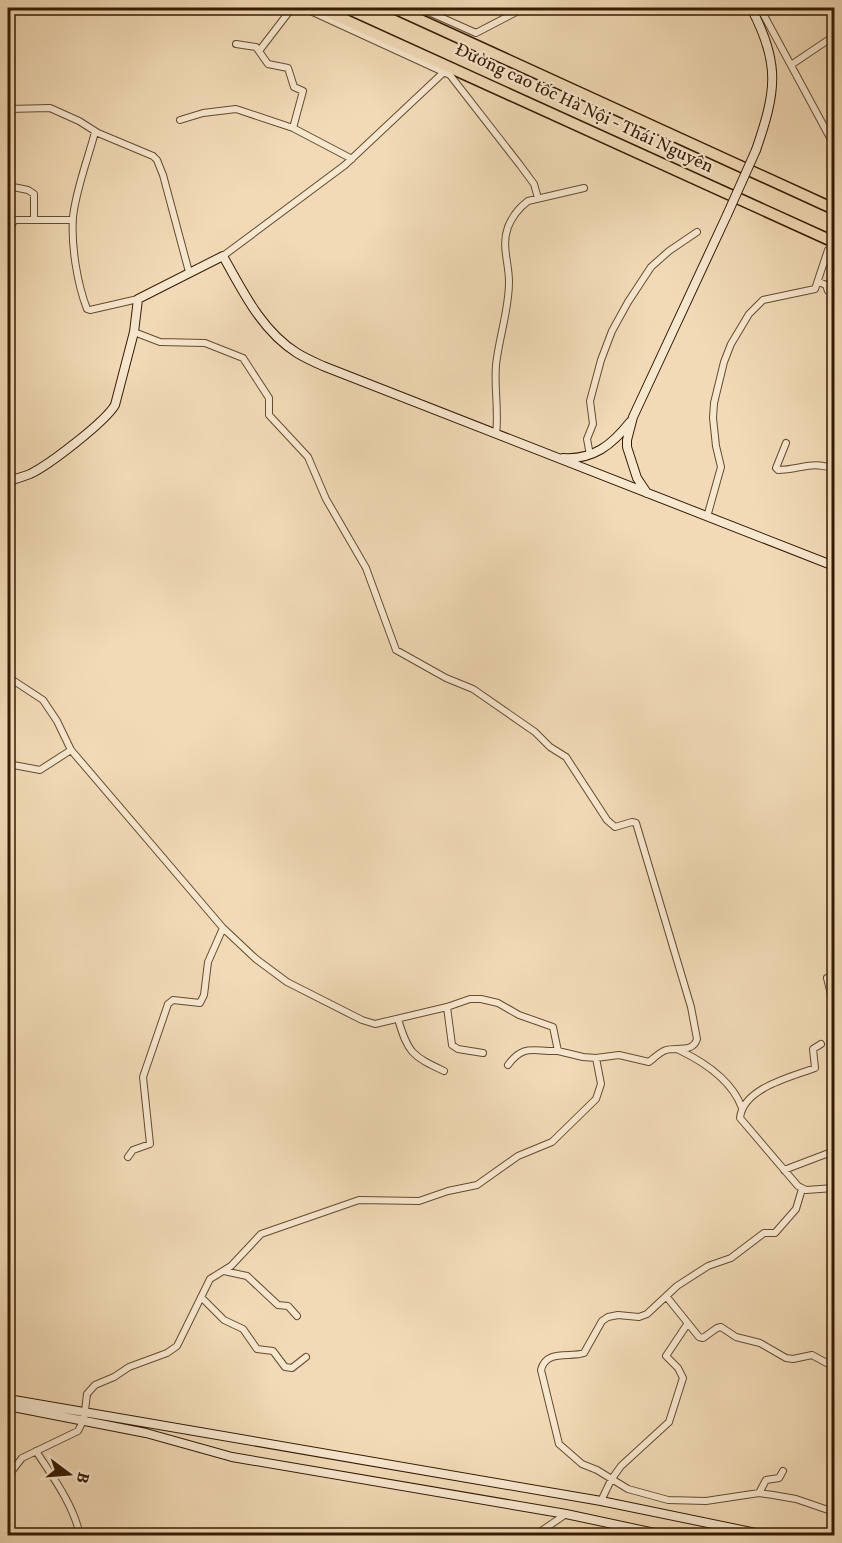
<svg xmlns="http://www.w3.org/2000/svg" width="842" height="1543" viewBox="0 0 842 1543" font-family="Vollkorn,serif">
<rect width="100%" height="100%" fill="#f1dab5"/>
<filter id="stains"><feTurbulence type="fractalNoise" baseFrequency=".00333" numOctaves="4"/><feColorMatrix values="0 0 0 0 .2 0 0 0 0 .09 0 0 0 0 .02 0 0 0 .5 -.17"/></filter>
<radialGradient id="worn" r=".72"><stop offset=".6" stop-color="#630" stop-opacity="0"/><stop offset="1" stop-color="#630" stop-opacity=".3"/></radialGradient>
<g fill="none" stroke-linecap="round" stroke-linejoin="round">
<!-- street casing -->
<g stroke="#644b30" stroke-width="8">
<path id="street" d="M304 8 450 75 520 165 534 184 538 198
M420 8 476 33 524 8
M760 8 834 145
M763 13 772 8
M236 44 256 47 268 64 288 68 294 87 303 91 293 128 352 159
M259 51 292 8
M791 65 834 36
M8 109 50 108 79 121 98 133 153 156 157 160 163 175 189 272
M180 120 203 113 236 109 293 128
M95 132C88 159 76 189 73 217 71 245 77 283 87 309L90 310 138 299
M8 186 28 190 34 194V220
M8 229 15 220H73
M223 256 345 165 444 72
M819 282 826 285 828 291H834
M496 434C499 411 494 387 496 365 499 337 509 310 509 282 509 262 501 246 508 227 512 217 520 207 528 201L584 188
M786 443 776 468 778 470C800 470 812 460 834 469
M590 455 587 439 593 424 590 401 601 360 612 331 628 302 651 267 669 251 697 232
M707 517 721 467 716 446 713 418 714 403 724 362 731 344 749 314 763 300 815 289 828 250H834
M8 677 43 700 57 721 71 750 223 928 256 959 287 982 362 1020 375 1024 447 1007 470 999H481L498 1003 519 1015 553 1027 558 1051 583 1057 596 1058 619 1055 649 1062C654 1058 660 1052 666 1050 677 1047 693 1053 697 1039L691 1007 636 823 632 822 615 827 607 820 566 757 550 747 535 732 473 689 446 678 396 650 366 568 326 499 308 457 269 415V398L243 358 205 343 160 342 134 332
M8 764 40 770 71 750
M827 978 834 1006
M447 1007 452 1045 458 1049 483 1053
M398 1019C408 1053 412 1056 444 1071
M821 1044 813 1049 815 1068C791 1077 743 1088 740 1118L798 1186 806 1190 834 1188
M679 1050C704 1062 732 1080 742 1108
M508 1065C524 1043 534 1052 558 1051
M128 1157 133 1150 150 1144 143 1077 168 1004 173 1000 200 1003 204 995 208 962 223 928
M784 1170 834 1151
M802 1189 796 1209 775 1233H764L731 1258 708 1266 677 1286 647 1314 639 1317 618 1315 608 1317 602 1321 584 1353C570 1358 546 1349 541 1370L559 1444 582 1464 597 1470 628 1489 668 1500 706 1501 759 1493 773 1495 796 1499 834 1512
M224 1271 247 1276 278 1305 288 1306 297 1316
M666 1296 699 1337 703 1338 717 1328 721 1327 736 1337 760 1343 786 1358 793 1359 812 1355 834 1367
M201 1297 224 1320 243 1329 257 1349 273 1351 285 1367 292 1368 306 1357
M36 1451C52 1476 74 1505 80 1536
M8 1476 22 1458 78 1431 84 1419 87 1394 95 1385 114 1377 129 1367 167 1353 177 1346 210 1279 231 1266 261 1234 359 1200 419 1201 448 1191 477 1185 518 1156 552 1142 596 1099 601 1084 596 1058
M759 1493 766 1480 779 1478 783 1471
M601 1501 611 1480 621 1466 669 1422 683 1378 678 1368 666 1356 688 1323
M534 1536 566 1514"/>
</g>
<!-- secondary casing -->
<g stroke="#351b03" stroke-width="10">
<path id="secondary" d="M751 8C781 64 776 92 756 150
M563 458C593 460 612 445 630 422
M8 481C15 479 23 477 30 474 49 465 105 422 115 405L134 332 138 299 223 256C243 292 262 331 297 353 305 358 314 362 323 366L834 566
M647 493 637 478 627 447V440L633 417 727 215
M8 1399 601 1501 771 1536
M8 1406 146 1433 232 1457 566 1514 669 1536"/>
</g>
<!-- highway casing -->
<g stroke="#351b03" stroke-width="13">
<path id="highway" d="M319 8 834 242
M394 8 834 209"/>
</g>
<!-- street -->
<use href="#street" stroke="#f6e7cf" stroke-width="6"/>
<!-- secondary -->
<use href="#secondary" stroke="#f6e7cf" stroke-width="8"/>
<!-- highway -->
<use href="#highway" stroke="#f1dab5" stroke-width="10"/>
<!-- secondary-bridge casing -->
<g stroke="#351b03" stroke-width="10" stroke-linecap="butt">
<path id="secondary-bridge" d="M727 215 756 150"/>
</g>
<!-- secondary-bridge -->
<use href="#secondary-bridge" stroke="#f6e7cf" stroke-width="8"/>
</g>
<g text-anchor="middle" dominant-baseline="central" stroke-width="4.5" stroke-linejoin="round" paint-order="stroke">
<!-- street labels -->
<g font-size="18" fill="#351b03" stroke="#f6e7cf">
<text transform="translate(584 109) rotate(25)">Đường cao tốc Hà Nội - Thái Nguyên</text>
</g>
</g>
<!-- margin -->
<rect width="842" height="1543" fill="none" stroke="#f1dab5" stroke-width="30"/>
<rect x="9" y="9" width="824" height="1525" fill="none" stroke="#351b03" stroke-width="3"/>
<rect x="15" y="15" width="812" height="1513" fill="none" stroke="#351b03" stroke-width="1.5"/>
<!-- north arrow -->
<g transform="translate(69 1474) rotate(106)" stroke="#f6e7cf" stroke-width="4.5" paint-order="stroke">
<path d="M0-4.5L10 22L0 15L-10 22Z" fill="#351b03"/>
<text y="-9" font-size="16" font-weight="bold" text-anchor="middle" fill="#351b03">B</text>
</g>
<rect width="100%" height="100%" filter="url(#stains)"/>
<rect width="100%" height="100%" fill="url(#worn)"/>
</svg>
